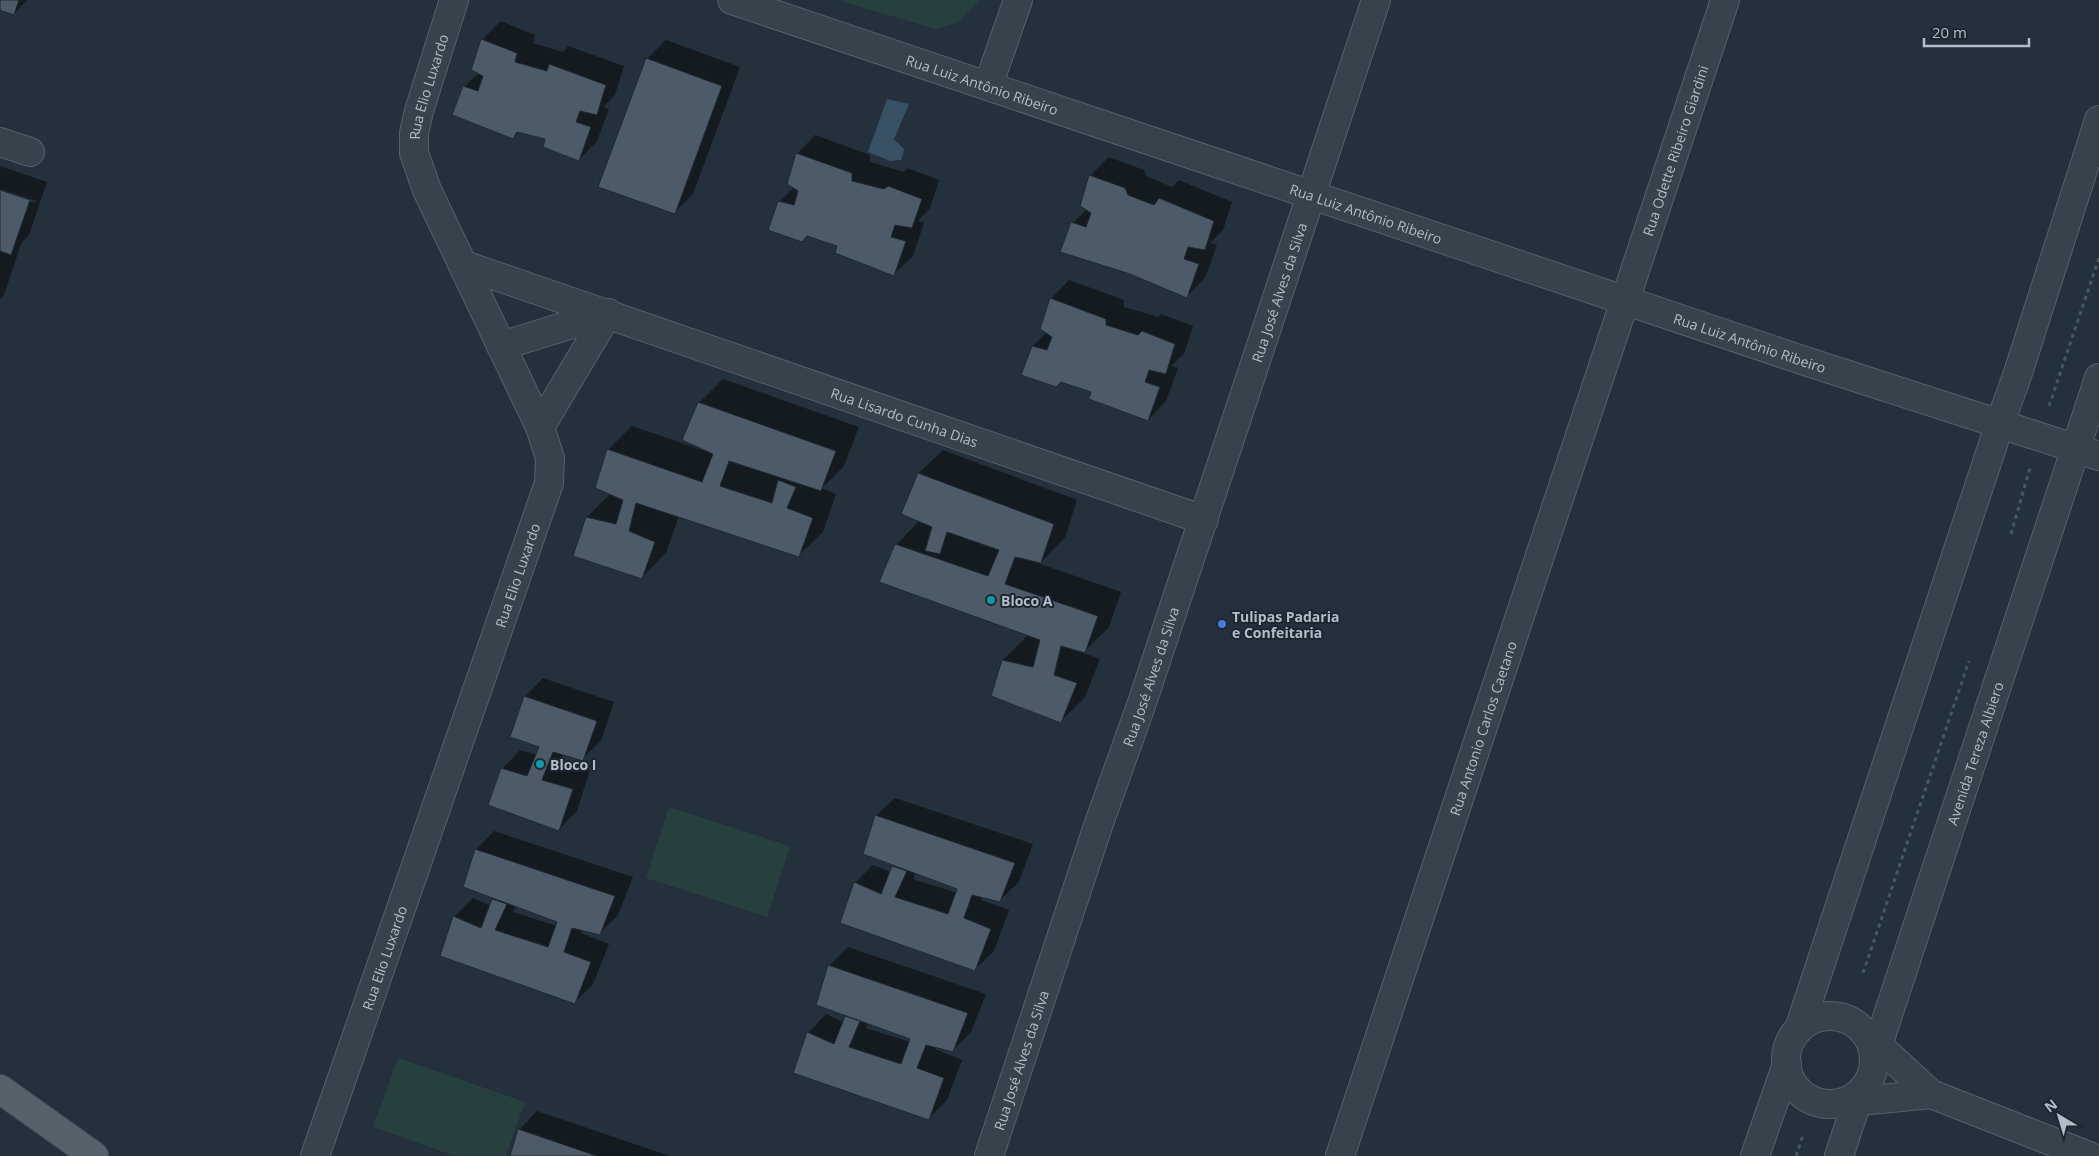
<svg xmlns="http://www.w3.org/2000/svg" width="2099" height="1156" viewBox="0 0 2099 1156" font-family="'Open Sans',sans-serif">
<rect width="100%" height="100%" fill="#24313c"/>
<!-- green -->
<path fill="#273f3e" d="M837 0H980L957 23 935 29Z
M669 807 790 846 767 917 646 878Z
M398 1058 525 1102 506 1156H455L373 1127Z"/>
<!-- water -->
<path fill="#395165" d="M887 99 909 104 894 139 904 149 903 155 901 160 890 161 868 152Z"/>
<!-- shadow -->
<path fill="#0007" fill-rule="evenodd" d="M0 0H27L14 14 0 9Z
M501 21 535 35 533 43 563 52 568 46 624 66 615 95 603 107 609 109 597 141 579 160 546 138 520 131 513 138 464 87 479 73 482 40Z
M666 40 740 67 693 194 674 213 647 59Z
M815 135 870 155V162L904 172 907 168 939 180 930 208 918 221 924 223 913 256 894 274 839 245 807 235 769 229 780 201 794 187 797 154Z
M1109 157 1144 170 1146 176 1172 187 1179 180 1232 202 1223 230 1210 243 1217 245 1205 278 1187 296 1073 223 1087 209 1090 176Z
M0 166 47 182 29 235 21 244 4 295 0 299V192L35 203 36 201 0 189Z
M1069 280 1124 300V307L1158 317 1161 314 1193 326 1184 354 1171 366 1178 368 1166 401 1148 420 1092 391 1033 346 1047 332 1051 299Z
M723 379 859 427 844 466 822 488 836 494 823 532 799 555 679 516 666 553 642 577 587 517 611 493 608 450 632 426 708 452 699 403Z
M943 450 1077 500 1065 538 1041 562 1033 560 1032 561 1121 592 1109 627 1083 653 1100 659 1085 697 1061 721 1003 660 1028 635 896 545 920 520 903 513 919 473Z
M543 678 614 702 601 741 582 759 563 754 560 761 590 770 577 811 558 830 502 769 520 750 537 755 541 747 525 697Z
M895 798 1033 844 1019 882 1000 900 983 896 981 900 1009 910 994 951 975 969 855 883 873 865 891 872 894 864 876 816ZM916 872 959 888 957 893 913 879Z
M494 831 633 877 618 915 600 933 583 929 581 933 609 944 593 984 575 1002 442 955 454 917 473 898 491 906 494 897 476 850ZM516 906 559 921 557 926 513 912Z
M848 947 986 994 971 1032 953 1050 936 1046 935 1049 962 1060 947 1100 928 1119 808 1033 826 1014 844 1022 847 1014 829 966ZM869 1022 912 1038 910 1042 866 1028Z
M537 1111 670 1156H511L519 1130Z"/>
<!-- building -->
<path fill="#4d5a67" stroke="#1f2933" d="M0 0H19L14 15 0 10Z
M481 39 517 53 515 62 547 71 549 64 606 85 597 115 580 111 576 122 591 127 579 161 543 147 545 139 517 132 513 139 452 115 463 86 478 91 483 76 471 70Z
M646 58 722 86 675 214 598 187Z
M796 153 852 173V181L884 189 888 186 922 199 912 228 895 225 891 237 906 241 894 276 835 253 837 246 807 236 802 242 768 230 778 201 794 205 798 191 787 184Z
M1089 175 1125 188 1128 195 1154 205 1159 198 1214 221 1205 250 1188 247 1184 259 1199 264 1187 298 1130 274 1060 252 1071 222 1086 227 1091 213 1080 206Z
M0 190 30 200 11 255 0 251Z
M1050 298 1106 319V325L1138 335 1142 331 1175 344 1166 374 1149 370 1145 382 1160 387 1148 421 1089 399 1091 392 1061 382 1056 387 1021 375 1032 346 1047 350 1052 337 1040 329Z
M698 402 836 451 821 491 729 461 720 486 772 503 778 480 796 487 787 508 813 518 799 557 636 503 629 531 655 542 642 579 573 556 586 517 616 524 623 500 595 488 607 449 702 482 713 454 682 440Z
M918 473 1054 524 1041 563 1015 557 1005 584 1098 616 1085 653 1061 646 1054 675 1077 683 1061 723 991 696 1002 660 1033 667 1040 640 879 582 895 544 988 576 999 550 947 532 940 554 925 551 932 527 901 514Z
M524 696 597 721 583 761 553 752 542 780 573 789 559 831 488 805 501 768 527 776 539 747 510 737Z
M875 815 1015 863 1000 902 972 895 964 918 991 929 975 971 840 923 854 882 881 894 892 866 907 871 895 897 948 914 957 889 863 854Z
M475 849 615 896 600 935 572 928 564 952 591 962 575 1004 440 956 453 916 481 928 492 899 507 904 495 930 548 947 557 922 463 887Z
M828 965 968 1013 953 1052 926 1045 917 1068 944 1078 929 1120 793 1073 807 1032 834 1044 845 1016 860 1021 849 1047 901 1064 910 1039 816 1005Z
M518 1129 597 1156H510Z"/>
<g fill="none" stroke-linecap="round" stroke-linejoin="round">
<!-- minor casing -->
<g stroke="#56606a" stroke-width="30">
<g id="minor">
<path id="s1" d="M732 0 1802 360 2099 456"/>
<path d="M988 86 1018 0"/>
<path d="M0 142 30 152"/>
<path id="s2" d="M464 265 1204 520"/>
<path d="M501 346 608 313"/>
<path d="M540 427 608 313"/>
<circle cx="1830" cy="1060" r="44"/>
<path d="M1799 1029 2000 423 2017 376 2099 120"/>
<path d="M1866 1034 1931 1094 2089 1156"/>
<path id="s3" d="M1874 1057 2099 378"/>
<path d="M1841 1103 1931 1094"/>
<path id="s4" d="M315 1156 549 483 550 458 540 427 427 190 414 153V133L419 111 454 0"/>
<path id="s5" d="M989 1156 1098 826 1143 700 1376 0"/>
<path id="s6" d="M1340 1156 1725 0"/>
<path d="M1755 1156 1787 1064"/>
<path d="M1839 1156 1860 1093"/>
</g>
</g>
<!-- major casing -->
<g stroke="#444e58" stroke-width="30">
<path id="major" d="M0 1089 94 1156"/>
</g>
<!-- path -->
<path stroke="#455b5b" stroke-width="3" stroke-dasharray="4 4" stroke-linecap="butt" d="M2049 406 2099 258
M2011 534 2030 468
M1863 973 1969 661
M1796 1156 1803 1135"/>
<!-- minor -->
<use href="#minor" stroke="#37424c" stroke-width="28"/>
<!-- major -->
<use href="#major" stroke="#55626c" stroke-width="28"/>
</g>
<!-- markers -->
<g fill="#0f9aa8" stroke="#1d2731" stroke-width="2">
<circle cx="991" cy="600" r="5"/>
<circle cx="540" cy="764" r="5"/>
</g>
<circle fill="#3f7fe0" stroke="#1d2731" stroke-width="2" cx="1222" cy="624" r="5"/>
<g text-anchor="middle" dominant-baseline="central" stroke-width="4" stroke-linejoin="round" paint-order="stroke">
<!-- street labels -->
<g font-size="14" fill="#b3bdc8" stroke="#1d2731">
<text stroke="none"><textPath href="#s1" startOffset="264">Rua Luiz Antônio Ribeiro</textPath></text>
<text stroke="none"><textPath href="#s4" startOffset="1140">Rua Elio Luxardo</textPath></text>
<text stroke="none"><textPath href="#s6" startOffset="1060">Rua Odette Ribeiro Giardini</textPath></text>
<text stroke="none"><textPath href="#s1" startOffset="669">Rua Luiz Antônio Ribeiro</textPath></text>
<text stroke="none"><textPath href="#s5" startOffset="911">Rua José Alves da Silva</textPath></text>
<text stroke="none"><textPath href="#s1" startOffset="1074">Rua Luiz Antônio Ribeiro</textPath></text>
<text stroke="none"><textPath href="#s2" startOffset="466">Rua Lisardo Cunha Dias</textPath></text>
<text stroke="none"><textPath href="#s4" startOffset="615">Rua Elio Luxardo</textPath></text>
<text stroke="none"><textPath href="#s5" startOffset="506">Rua José Alves da Silva</textPath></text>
<text stroke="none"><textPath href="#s6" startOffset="451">Rua Antonio Carlos Caetano</textPath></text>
<text stroke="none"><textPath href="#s3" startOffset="320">Avenida Tereza Albiero</textPath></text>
<text stroke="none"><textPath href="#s4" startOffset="210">Rua Elio Luxardo</textPath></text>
<text stroke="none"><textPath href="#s5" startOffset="101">Rua José Alves da Silva</textPath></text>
</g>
<!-- poi labels -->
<g font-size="14" font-weight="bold" fill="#b3bdc8" stroke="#1d2731" text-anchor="start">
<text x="1001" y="600">Bloco A</text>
<text x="1232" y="616">Tulipas Padaria<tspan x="1232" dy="16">e Confeitaria</tspan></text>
<text x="550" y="764">Bloco I</text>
</g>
</g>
<!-- north arrow -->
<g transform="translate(2059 1116) rotate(322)" stroke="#1d2731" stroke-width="4" paint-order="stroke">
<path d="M0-4L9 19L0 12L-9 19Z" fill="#b3bdc8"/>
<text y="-8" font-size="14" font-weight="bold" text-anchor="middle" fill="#b3bdc8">N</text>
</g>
<!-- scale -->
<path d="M1924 38v8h105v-8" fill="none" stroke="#b3bdc8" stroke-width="2.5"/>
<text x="1932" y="38" font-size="15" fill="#b3bdc8" stroke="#1d2731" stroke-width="4" paint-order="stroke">20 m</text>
</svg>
